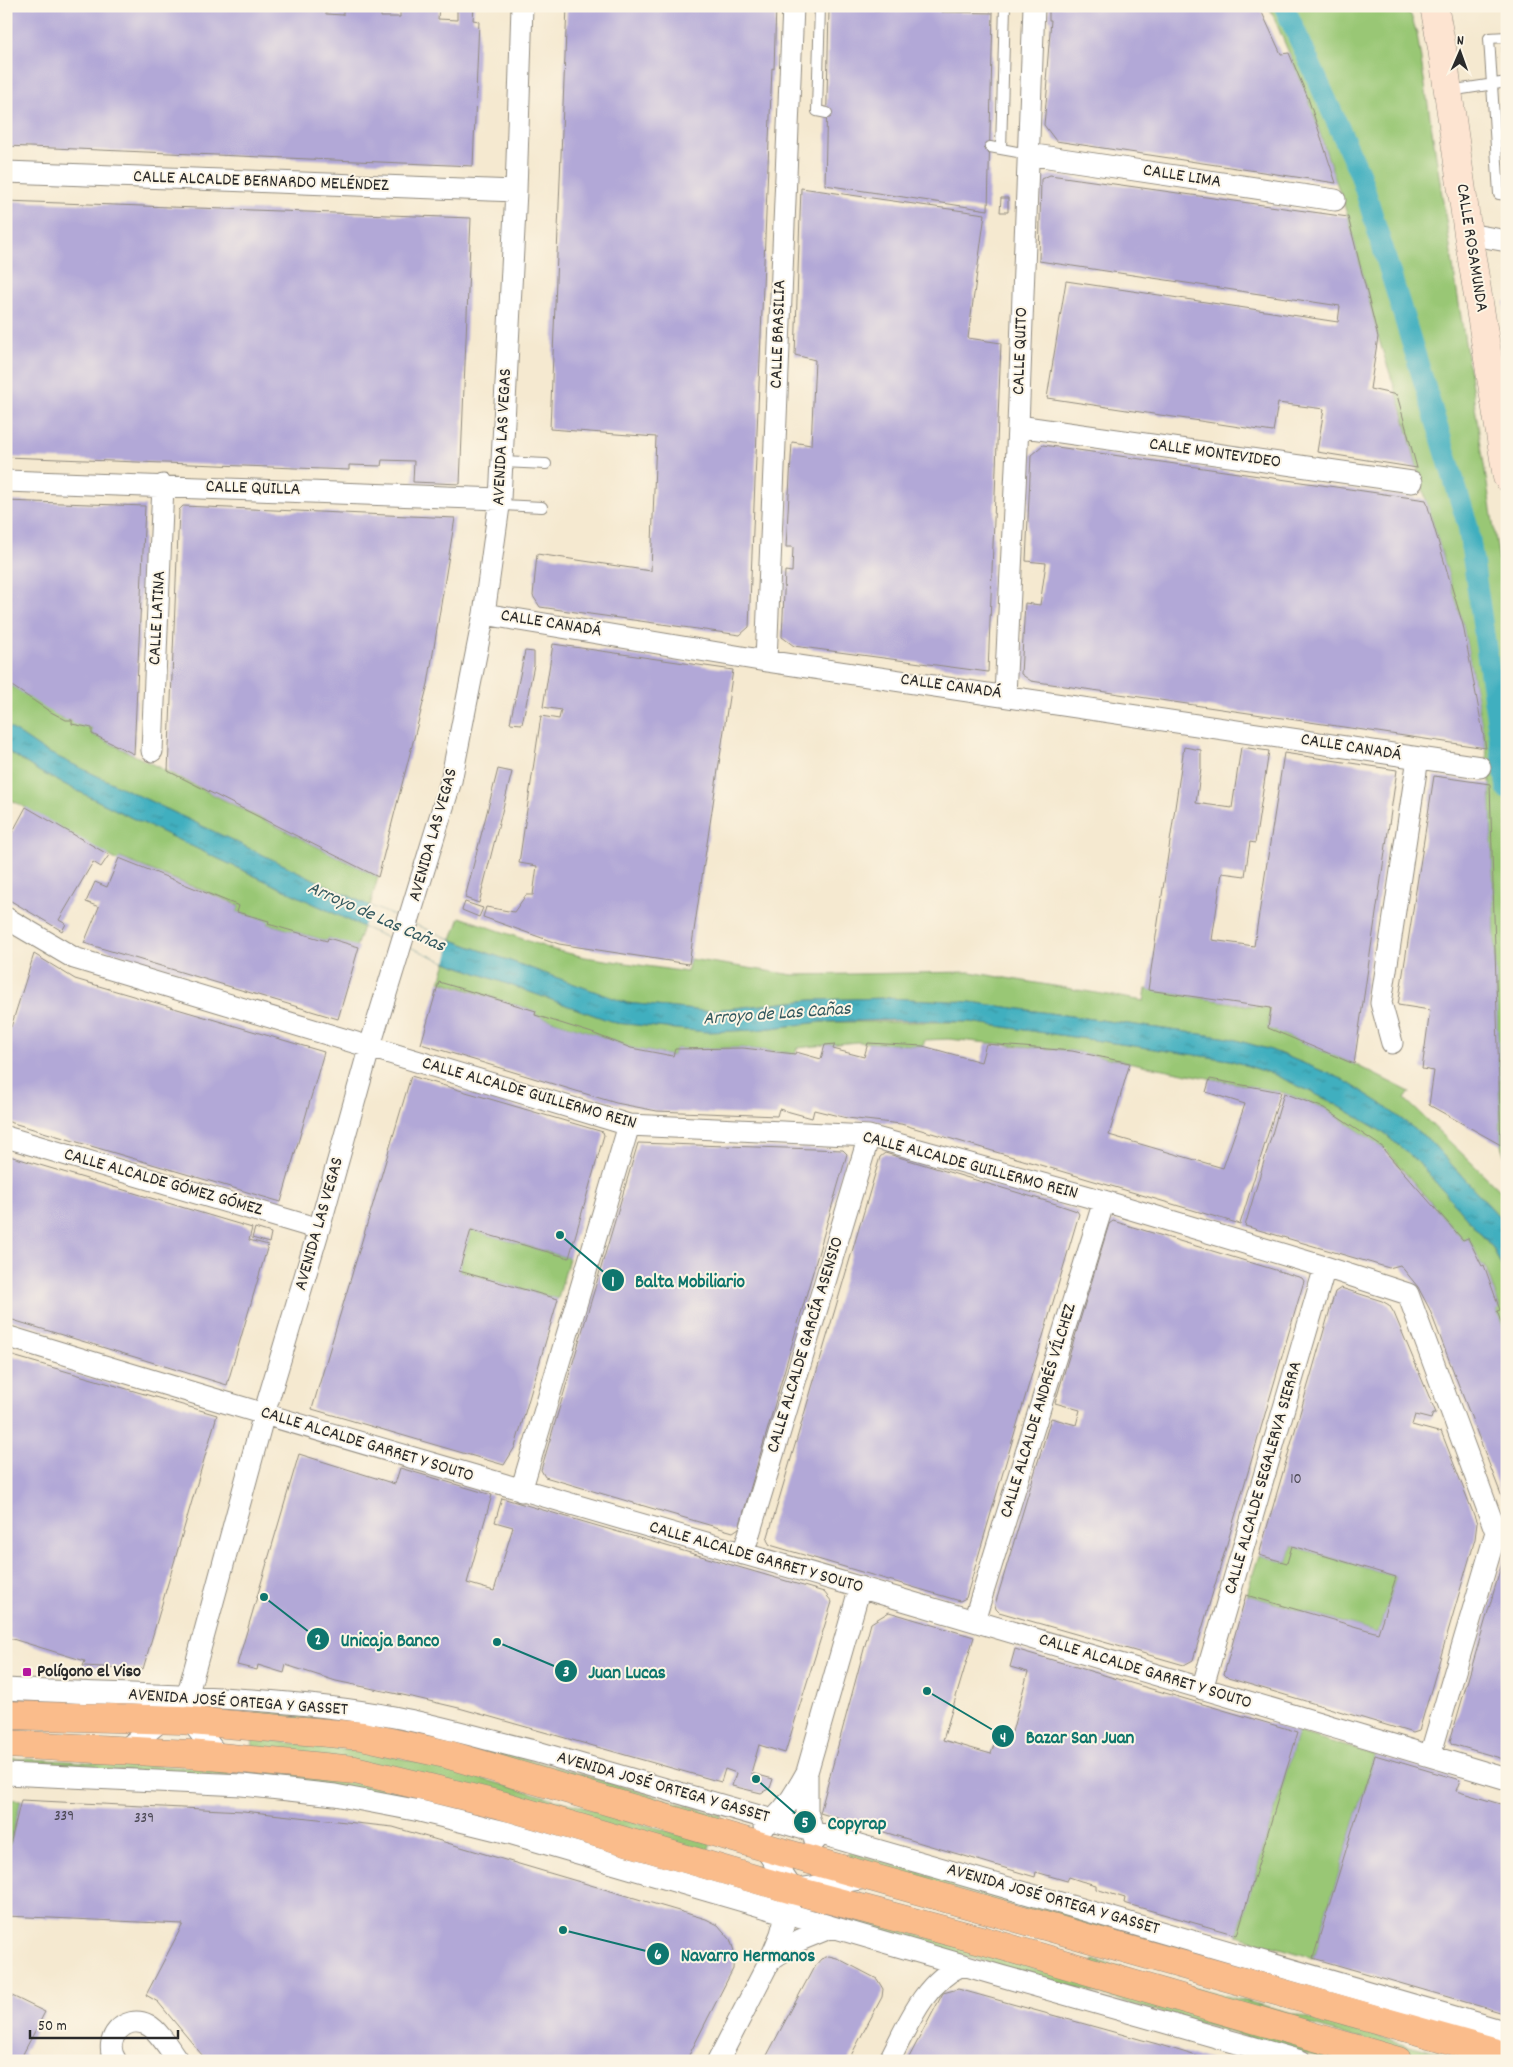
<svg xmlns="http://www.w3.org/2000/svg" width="1513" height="2067" viewBox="0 0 1513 2067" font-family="Dekko,sans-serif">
<defs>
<pattern id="water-ripples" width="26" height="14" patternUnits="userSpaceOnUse" patternTransform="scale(1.25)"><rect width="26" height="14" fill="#41afbf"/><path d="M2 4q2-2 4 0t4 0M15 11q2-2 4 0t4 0" fill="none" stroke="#378f9b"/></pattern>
</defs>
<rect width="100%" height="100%" fill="#fcf5e5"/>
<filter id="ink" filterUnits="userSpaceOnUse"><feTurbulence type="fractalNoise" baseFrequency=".02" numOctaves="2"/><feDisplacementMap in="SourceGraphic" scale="10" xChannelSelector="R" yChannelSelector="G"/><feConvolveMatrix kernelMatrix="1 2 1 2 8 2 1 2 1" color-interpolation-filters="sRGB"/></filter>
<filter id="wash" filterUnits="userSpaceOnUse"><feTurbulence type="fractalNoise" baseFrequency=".0096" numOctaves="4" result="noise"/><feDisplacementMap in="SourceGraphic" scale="20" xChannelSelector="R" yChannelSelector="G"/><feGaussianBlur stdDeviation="1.12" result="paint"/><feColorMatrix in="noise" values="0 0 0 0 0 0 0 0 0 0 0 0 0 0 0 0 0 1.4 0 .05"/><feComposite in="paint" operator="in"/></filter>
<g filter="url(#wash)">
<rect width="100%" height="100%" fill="#f5e9d0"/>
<!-- grass -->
<path fill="#99c775" stroke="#627950" d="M1269 6C1307 6 1380 0 1411 15L1417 34 1507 612V1163L1501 1145 1490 784 1486 748 1463 625 1426 500 1402 410 1378 337 1348 217 1308 98Z
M6 682 62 718 92 728V734L378 877 370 906 43 750 6 725Z
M6 750 40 772 132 818 363 927 356 947 328 938 327 941 268 924V921L237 912 239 905 120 858 118 861 6 797Z
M460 917 554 950 585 957 687 972 690 959 793 975 970 972 1144 1001 1146 989 1270 1009 1268 1028 1354 1064 1410 1092 1405 1099 1500 1190H1507V1225L1429 1140 1380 1103 1342 1079 1271 1050 1229 1038 970 1002 887 998 812 1000 704 1011 627 1003 452 940Z
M446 962 616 1023 707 1032 755 1030 820 1022H970L1230 1060 1273 1074 1332 1102 1381 1131 1417 1161 1493 1248 1507 1278V1339L1497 1311 1500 1309 1485 1265 1482 1266 1468 1238 1463 1240 1384 1148 1324 1108 1284 1093 1072 1051 948 1039 925 1040 923 1046 857 1042 797 1048 795 1054 743 1048 675 1049 673 1056 631 1048 592 1033 535 1015V1011L440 981Z
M471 1230 569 1258 558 1299 459 1271Z
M1292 1546 1396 1577 1378 1633 1246 1595 1259 1555 1287 1563Z
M255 1709C312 1716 370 1721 427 1734 526 1756 624 1787 722 1816L720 1824 254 1717Z
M1298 1732 1375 1755 1313 1958 1237 1935Z
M253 1738 380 1754 430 1764 711 1843 707 1853 252 1748Z
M6 1758 228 1769V1776L6 1765Z
M251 1769 315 1776 410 1793 698 1875 697 1880 250 1777Z
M6 1799 21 1800 6 1861Z
M849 1852 1507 2039V2048L847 1859Z
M853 1916 1360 2061H1330L851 1923Z
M1094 1960 1469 2061H1437L1092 1964Z"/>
<!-- water -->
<path fill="url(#water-ripples)" stroke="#366d75" d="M6 725 43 750 370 906 452 940 627 1003 704 1011 812 1000 887 998 970 1002 1229 1038 1271 1050 1342 1079 1380 1103 1429 1140 1507 1225V1278L1493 1248 1417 1161 1381 1131 1332 1102 1273 1074 1230 1060 970 1022 895 1020 820 1022 755 1030 707 1032 616 1023 446 962 363 927 132 818 40 772 6 750Z"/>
<!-- pier -->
<path fill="#f5e9d0" d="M370 906 452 940 446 962 363 927Z"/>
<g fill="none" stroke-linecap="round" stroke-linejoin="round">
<!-- canal -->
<path stroke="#41afbf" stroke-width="21" d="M1284 6 1360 174 1468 526 1507 789"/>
</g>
<g id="blocks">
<!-- building -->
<path fill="#b2a8d7" d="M6 6H326V14L343 15V6H381V17H400V6H439L438 19 457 20V6H474L473 20 479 21 473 166 6 146Z
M567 6H776L774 69 772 68 749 627 740 635 540 607 533 596 537 554 651 571 656 437 550 429Z
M880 6H943L942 12 993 13 988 210 825 185 829 9 880 10Z
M1049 6H1259L1281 54 1289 53 1308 98 1336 183 1056 141 1044 125 1048 81H1046L1051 20H1049Z
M1507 46V96H1505L1502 47Z
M1050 175 1348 217 1378 337 1370 389 1397 395 1417 468 1317 452 1324 409 1278 403 1273 432 1047 398 1066 281 1338 322 1340 306 1039 261 1041 179Z
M801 188 985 214 968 338 1001 343 988 672 794 646 782 637 785 571 792 572 793 547H786L792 442 811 445 815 360 795 355Z
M1001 198H1008V212H1000Z
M6 201 471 218 460 484 413 482 414 461 382 460 381 466 349 465V470L6 457Z
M1504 301H1507V315H1506Z
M1043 445 1426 500 1463 625 1486 748 1031 681 1021 674 1025 603 1040 605 1046 563 1026 561 1031 455Z
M6 501 145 506 134 754 92 734V728L72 724V720H66L49 711 6 682Z
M183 506 455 518 428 684 378 877 168 771 179 510Z
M553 644 733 670 689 964 559 944 483 917 486 907 514 912 526 895H533L537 866 519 863 541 716 559 719 561 710 543 707Z
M525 651 534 652V665L522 724 510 723Z
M1184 747 1201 750V768L1196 803 1232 808 1241 747 1269 751 1255 843 1250 842 1245 876 1222 873 1212 940 1254 946 1284 753 1397 770 1354 1064 1268 1028 1271 1008 1148 990Z
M498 769 512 772 479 903 465 898Z
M1434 776 1490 784 1501 1145 1429 1105 1434 1071 1422 1069 1430 1010 1398 1005Z
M26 807 109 855 101 867 93 862 59 920 66 924 62 931 6 898V830L12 833Z
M119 858 239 906 237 912 269 921 268 924 327 941 328 938 359 947 338 1019 84 943 99 907 86 902 95 882 107 887Z
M465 902 483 908 479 917 462 910Z
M34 954 75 979 324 1052 281 1202 6 1121V1025L11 1027Z
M439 982 536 1011 535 1015 592 1033 631 1048 673 1056 675 1049 743 1048 795 1054 796 1052 821 1059 825 1045 835 1044 833 1049 864 1057 868 1043 923 1046 981 1062 986 1044 1072 1051 1130 1063 1109 1135 1223 1168 1245 1104 1206 1092 1210 1079 1281 1092 1240 1224 901 1124 847 1118 814 1110 812 1118 779 1109 777 1116 657 1111 616 1103 421 1044Z
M411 1076 603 1132 604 1135 569 1258 471 1230 459 1271 558 1299 515 1447 504 1465 312 1409Z
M1284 1093 1324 1108 1384 1148 1383 1149 1463 1240 1468 1238 1482 1266 1484 1265 1500 1310 1497 1311 1507 1339V1510L1429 1308 1418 1287 1400 1265 1389 1268 1245 1226Z
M638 1143 843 1150 847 1154 739 1528 733 1532 545 1477 541 1470Z
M885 1153 1056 1204 1077 1211 1079 1214 966 1598 960 1601 770 1545 767 1540 880 1157Z
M6 1155 252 1228 249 1240 268 1245 227 1385 6 1318Z
M1113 1221 1302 1278 1304 1281 1193 1660 1184 1665 999 1612 996 1609 995 1605 1051 1418 1076 1425 1080 1410 1055 1403 1109 1224Z
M255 1228 271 1233 269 1243 252 1238Z
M1341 1288 1382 1301 1389 1305 1394 1313 1436 1413H1433L1431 1419 1415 1415 1412 1425 1438 1432 1441 1431 1477 1523 1475 1539 1419 1731 1413 1733 1228 1678 1224 1674 1246 1595 1378 1633 1396 1577 1292 1546 1287 1563 1259 1555 1335 1292Z
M6 1354 217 1415 143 1669 83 1666 85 1661 6 1637Z
M299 1454 395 1484 400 1468 492 1495 467 1583 494 1591 513 1527 495 1522 502 1498 824 1592 832 1602 785 1753 759 1745 751 1773 773 1779 770 1788 761 1793 732 1786 736 1773 725 1769 721 1782 459 1708 412 1697 336 1681 286 1665 284 1673 258 1665 257 1670 237 1665Z
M1506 1550H1507V1760L1452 1744 1450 1741Z
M889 1612 974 1637 943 1740 991 1754 999 1728 1012 1732 1028 1672 1010 1667 1015 1649 1298 1732 1237 1935 1124 1903 1125 1898 1096 1889V1885L1081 1881 1069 1877 1067 1881 1036 1872 1035 1877 820 1813 871 1623Z
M1375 1755 1460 1780 1456 1791 1507 1806V2014L1313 1958Z
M21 1800 243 1811 393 1827 706 1919 718 1925 730 1939 734 1951 733 1969 686 2061H207L158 2002 146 1995 183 1924 6 1916V1861Z
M829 1956 837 1958 877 1979 883 1989 882 1997 848 2061H764L814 1967 821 1959Z
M958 1989 1157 2044 1213 2061H907L943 1993Z
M6 1993 45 2012 23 2054 34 2061H6Z"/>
</g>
</g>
<g filter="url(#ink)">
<use href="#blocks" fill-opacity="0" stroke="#908a7e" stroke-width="1"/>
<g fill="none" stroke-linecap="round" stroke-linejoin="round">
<!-- service casing -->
<g stroke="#908a7e" stroke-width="12">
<path id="service" d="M820 6 817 111 827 113
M1507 37 1489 38 1499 194 1507 195
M1449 91 1507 82
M990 147 1001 149 1005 6
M1001 149 1028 154
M502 462 546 464
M500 505 542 507"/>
</g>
<!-- minor casing -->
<g stroke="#908a7e" stroke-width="23">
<path id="minor" d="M1028 154 1335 200
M6 172 516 191
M1468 234 1507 241
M1018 426 1412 482
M6 481 500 499
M484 614 766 661 1480 767
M766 661 793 6
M1005 695 1018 426 1034 6
M152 751 163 485
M6 918 74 958 629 1125 869 1136 1104 1201 1325 1267 1408 1294 1496 1532 1430 1756
M1392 1043 1381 1003 1418 758
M6 1137 319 1229
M6 1336C289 1423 574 1505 859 1587 1075 1649 1291 1715 1507 1779
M521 1491 629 1125
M743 1554 869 1136
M974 1621 1104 1201
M6 1689C135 1696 266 1694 394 1717 441 1726 488 1740 534 1751L1507 2032
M1202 1689 1325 1267
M125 1750 169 1714
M219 1757 191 1721 187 1697 264 1414 319 1229 369 1049 451 781 484 614 500 499 516 191 522 6
M6 1774 242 1785 335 1795 420 1811 509 1833 1001 1976 1301 2061
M807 1775V1811L815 1841
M764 1826C784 1814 796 1792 807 1772L860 1587
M764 1847 793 1890
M798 1889 867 1878
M770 1960 800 1940 832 1927
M116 2061C101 2040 125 2013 148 2025 158 2030 171 2051 178 2061
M718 2061 770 1960 781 1934 790 1900
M889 2061C908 2025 923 1983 962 1965"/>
</g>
<!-- secondary casing -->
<g stroke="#908a7e" stroke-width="29">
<path id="secondary" d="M1434 6 1442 48 1468 234 1507 477"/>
</g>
<!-- primary casing -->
<g stroke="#908a7e" stroke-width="29">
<path id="primary" d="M6 1715 180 1720 362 1736 446 1754 785 1853 1507 2056
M6 1744 190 1754 355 1770 501 1805 793 1890 985 1941 1398 2061"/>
</g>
<!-- service -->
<use href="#service" stroke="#fff" stroke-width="10"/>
<!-- minor -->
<use href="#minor" stroke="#fff" stroke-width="21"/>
<!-- secondary -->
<use href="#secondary" stroke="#fde4d1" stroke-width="28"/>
<!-- primary -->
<use href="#primary" stroke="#fabc8b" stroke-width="28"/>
</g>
</g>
<!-- markers -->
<rect fill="#b5179e" stroke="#fcf5e5" stroke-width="2" x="22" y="1667" width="10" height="10" rx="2.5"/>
<g text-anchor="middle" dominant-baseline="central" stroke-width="4" stroke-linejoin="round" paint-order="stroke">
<!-- number labels -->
<g font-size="15" fill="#4d4a56">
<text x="1296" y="1480">10</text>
<text x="64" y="1817">339</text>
<text x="144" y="1819">339</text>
</g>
<!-- street labels -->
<g font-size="18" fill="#2b2b2b" stroke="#fcf5e5">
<text transform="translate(1182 177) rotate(9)">CALLE LIMA</text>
<text transform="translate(261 182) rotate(2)">CALLE ALCALDE BERNARDO MELÉNDEZ</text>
<text transform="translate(1471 248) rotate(81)">CALLE ROSAMUNDA</text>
<text transform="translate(779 334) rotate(-88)">CALLE BRASILIA</text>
<text transform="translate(1021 351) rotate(-88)">CALLE QUITO</text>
<text transform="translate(503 437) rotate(-87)">AVENIDA LAS VEGAS</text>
<text transform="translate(1215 454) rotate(8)">CALLE MONTEVIDEO</text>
<text transform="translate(253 489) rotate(2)">CALLE QUILLA</text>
<text transform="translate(158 618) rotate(-87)">CALLE LATINA</text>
<text transform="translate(551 624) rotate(9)">CALLE CANADÁ</text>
<text transform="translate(951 687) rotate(8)">CALLE CANADÁ</text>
<text transform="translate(1351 748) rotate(9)">CALLE CANADÁ</text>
<text transform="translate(434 835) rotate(-74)">AVENIDA LAS VEGAS</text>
<text transform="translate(529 1094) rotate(16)">CALLE ALCALDE GUILLERMO REIN</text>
<text transform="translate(970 1166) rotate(15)">CALLE ALCALDE GUILLERMO REIN</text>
<text transform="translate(163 1183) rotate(16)">CALLE ALCALDE GÓMEZ GÓMEZ</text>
<text transform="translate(320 1224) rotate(-74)">AVENIDA LAS VEGAS</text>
<text transform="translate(806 1345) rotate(-73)">CALLE ALCALDE GARCÍA ASENSIO</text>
<text transform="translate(1039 1411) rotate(-73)">CALLE ALCALDE ANDRÉS VÍLCHEZ</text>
<text transform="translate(367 1445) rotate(17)">CALLE ALCALDE GARRET Y SOUTO</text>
<text transform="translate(1264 1478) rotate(-74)">CALLE ALCALDE SEGALERVA SIERRA</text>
<text transform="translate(756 1558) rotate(16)">CALLE ALCALDE GARRET Y SOUTO</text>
<text transform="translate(1145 1672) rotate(17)">CALLE ALCALDE GARRET Y SOUTO</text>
<text transform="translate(238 1703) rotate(4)">AVENIDA JOSÉ ORTEGA Y GASSET</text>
<text transform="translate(663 1788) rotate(16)">AVENIDA JOSÉ ORTEGA Y GASSET</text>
<text transform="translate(1053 1900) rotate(16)">AVENIDA JOSÉ ORTEGA Y GASSET</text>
</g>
<!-- poi labels -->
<g font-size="18" font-weight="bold" fill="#2b2b2b" stroke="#fcf5e5" text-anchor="start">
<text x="37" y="1672">Polígono el Viso</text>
</g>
<!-- water labels -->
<g font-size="19" font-style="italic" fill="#33595f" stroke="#fcf5e5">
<text transform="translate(376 918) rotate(24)">Arroyo de Las Cañas</text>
<text transform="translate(777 1015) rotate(-4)">Arroyo de Las Cañas</text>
</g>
</g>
<!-- callouts -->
<path fill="none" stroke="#0f766e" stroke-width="2" d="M560 1235L613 1280M264 1597L318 1639M497 1642L566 1671M927 1691L1003 1736M756 1779L805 1822M563 1930L658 1954"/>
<g fill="#0f766e" stroke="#fcf5e5" stroke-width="2">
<circle cx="560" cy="1235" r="5"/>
<circle cx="264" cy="1597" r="5"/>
<circle cx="497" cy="1642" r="5"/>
<circle cx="927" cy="1691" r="5"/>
<circle cx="756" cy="1779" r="5"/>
<circle cx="563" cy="1930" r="5"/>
<circle cx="613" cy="1280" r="12"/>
<circle cx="318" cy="1639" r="12"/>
<circle cx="566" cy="1671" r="12"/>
<circle cx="1003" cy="1736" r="12"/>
<circle cx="805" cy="1822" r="12"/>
<circle cx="658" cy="1954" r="12"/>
</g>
<g font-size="15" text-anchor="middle" font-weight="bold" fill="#fff">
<text x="613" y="1286">1</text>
<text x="318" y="1644">2</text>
<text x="566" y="1676">3</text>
<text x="1003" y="1742">4</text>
<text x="805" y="1827">5</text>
<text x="658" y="1959">6</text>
</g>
<g font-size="19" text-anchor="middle" font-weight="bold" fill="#0f766e" stroke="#fcf5e5" stroke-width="4" stroke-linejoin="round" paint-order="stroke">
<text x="690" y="1287">Balta Mobiliario</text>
<text x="390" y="1646">Unicaja Banco</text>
<text x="627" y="1678">Juan Lucas</text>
<text x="1080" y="1743">Bazar San Juan</text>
<text x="857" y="1829">Copyrap</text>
<text x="748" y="1961">Navarro Hermanos</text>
</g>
<!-- margin -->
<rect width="1513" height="2067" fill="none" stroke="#fcf5e5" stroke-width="25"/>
<!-- north arrow -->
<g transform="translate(1460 52) rotate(2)" stroke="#fcf5e5" stroke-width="4" paint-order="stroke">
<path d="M0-4L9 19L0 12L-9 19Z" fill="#2b2b2b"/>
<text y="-8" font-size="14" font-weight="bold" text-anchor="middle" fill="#2b2b2b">N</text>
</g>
<!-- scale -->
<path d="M30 2030v8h148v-8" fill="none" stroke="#2b2b2b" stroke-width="2.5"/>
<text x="38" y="2030" font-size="15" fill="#2b2b2b" stroke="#fcf5e5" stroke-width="4" paint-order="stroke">50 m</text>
</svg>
